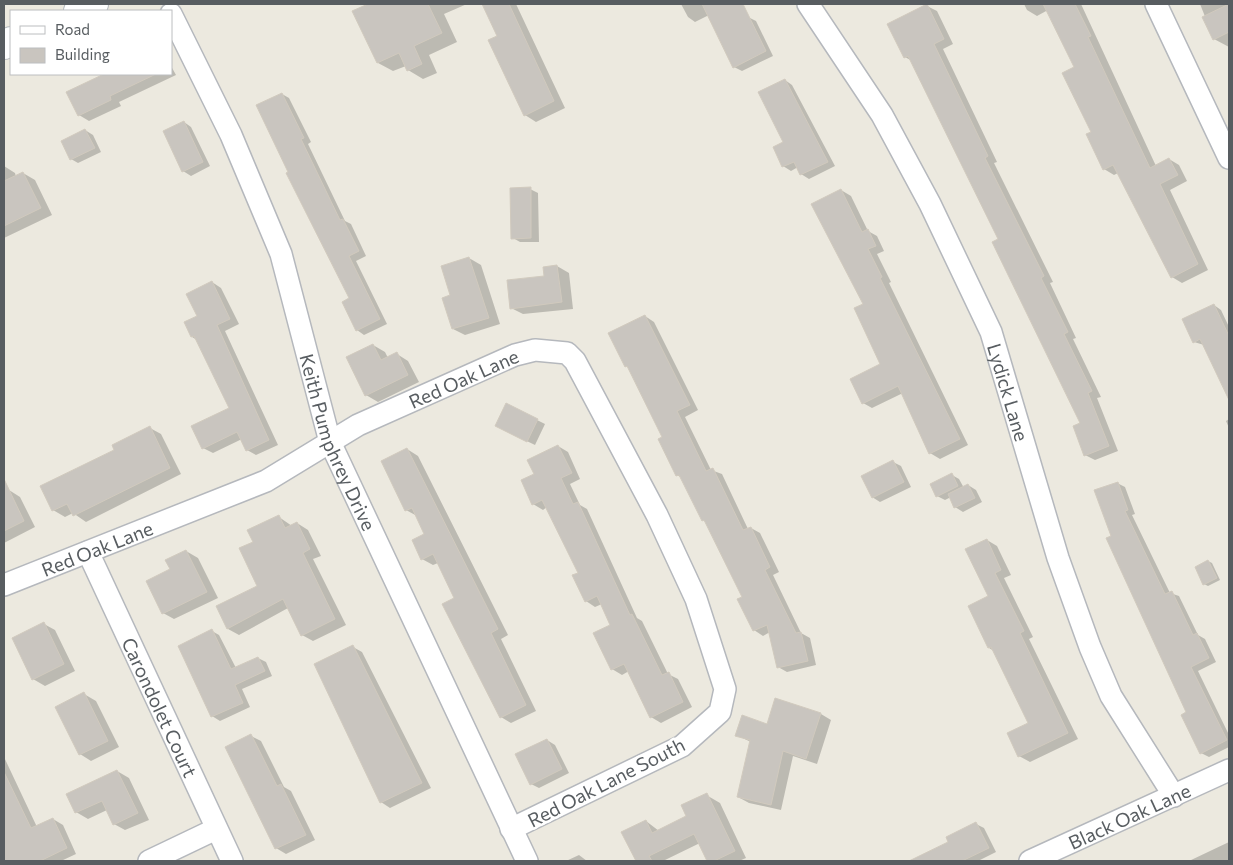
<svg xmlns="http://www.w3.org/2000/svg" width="1233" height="865" viewBox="0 0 1233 865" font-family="Commissioner,sans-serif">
<rect width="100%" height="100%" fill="#ece9df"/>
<!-- shadow -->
<path fill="#0003" d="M370 4H467L444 14 457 42 429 55 437 73 423 79 408 70 406 66 393 71 378 63 354 12Z
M483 4H516L565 108 536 122 525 115 498 37Z
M681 4H731L740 21 748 17 756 21 773 56 742 71 734 67 709 15 695 22 688 17Z
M1024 4H1081L1156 166 1169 159 1179 165 1187 181 1170 190 1208 270 1182 283 1172 277 1118 173 1114 175 1104 169 1075 67 1048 10 1037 16 1027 10Z
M1200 4H1229V47L1214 39Z
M927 6 937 11 953 44 943 49 997 162 994 163 1053 282 1050 283 1076 338 1073 339 1101 397 1097 398 1118 451 1095 460 1085 455 1082 424 999 240 912 61 905 57Z
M171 66 176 75 119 102 121 106 89 121 79 115 68 93 107 74H171Z
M785 80 792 85 835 166 809 179 801 174 798 167 791 171 783 166 774 148 784 143Z
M282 94 289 98 311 142 308 144 345 221 351 224 366 256 356 261 387 324 364 335 357 330 351 299 290 173Z
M184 122 191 127 210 166 191 176 183 171Z
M85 130 93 135 101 152 78 163 71 159Z
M4 166 15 173 16 177 23 173 35 180 52 215 4 238Z
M530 189 538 193 539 242H520L513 238Z
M841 190 851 196 868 231 877 236 884 251 877 254 891 282 889 283 968 445 940 459 930 453 903 393 872 408 863 403 882 364 864 305Z
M469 258 481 265 500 324 465 335 453 329Z
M557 266 569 273 573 309 523 314 511 308Z
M212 282 221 288 239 324 225 331 278 445 256 455 247 450 242 439 213 453 203 448 231 408 197 340 192 337Z
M1214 305 1221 310 1229 327V397L1204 345 1194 342Z
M645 316 654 322 698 410 685 417 711 470 722 474 748 529 751 528 760 533 779 572 773 575 801 633 810 638 816 665 787 672 778 667 770 632 763 636 754 630 744 597 707 523 703 520 682 478 677 475 664 437 630 368 626 366Z
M373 345 385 352 388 358 397 354 408 361 419 382 378 402 366 395Z
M507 405 545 424 535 445 504 430Z
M1229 419V428L1226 421Z
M150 428 161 434 181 474 86 522 73 513 65 517 53 510 116 451Z
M558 446 568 452 580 479 570 484 580 505 587 509 637 618 642 621 668 674 678 679 692 707 661 723 651 717 629 671 622 675 612 669V625L602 604 595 607 586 601 579 573 547 507 543 510 533 504 535 475Z
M407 449 418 456 508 635 501 639 536 711 511 723 501 717 456 598 438 563 433 565 422 559 426 535 417 516 406 510Z
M893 462 901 466 911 487 880 502 872 497Z
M952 475 959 479 964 488 968 485 976 490 982 502 963 512 955 507 951 497 945 500 937 496Z
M1117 483 1125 487 1135 514 1132 515 1170 593 1179 596 1198 635 1205 639 1216 662 1198 671 1229 735V747L1209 757 1201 753 1188 713 1112 537Z
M9 490 20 497 35 527 4 543V493Z
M279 517 292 526 297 523 308 530 321 556 313 559 346 625 313 641 302 635 288 608 239 635 228 629 218 607 259 587 254 543Z
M987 540 997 546 1011 575 1004 578 1033 637 1029 639 1078 739 1030 762 1019 756 1008 734 1030 723 994 651 989 648Z
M186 551 198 558 218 598 174 619 163 613 172 570Z
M1208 561 1212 563 1220 580 1208 586 1204 584Z
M44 624 55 630 75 671 45 686 33 679Z
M212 631 219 635 236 668 258 658 266 662 272 676 242 689 250 707 220 721 212 716Z
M353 647 362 652 431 788 390 808 381 802Z
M84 694 96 701 119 747 91 761 80 754Z
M776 700 821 714 831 720 817 764 793 756 781 810 749 803 738 797 751 742 736 735 768 725Z
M251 736 261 741 284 787 291 791 315 840 286 854 276 848 227 747Z
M547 740 555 745 569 773 539 788 531 784Z
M4 757 37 827 53 819 63 825 76 854 61 861H4V842L10 839 4 825Z
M117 771 129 778 149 820 125 830 114 824 107 810 88 819 76 812Z
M708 796 720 803 746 858 739 861H709L700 843 663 861H636L623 832 646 821 659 831 688 817Z
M976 824 984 828 996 852 978 861H912L950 843Z
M1229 842V861H1189Z
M579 855 587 861H566Z"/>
<!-- building -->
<path fill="#c9c5bf" stroke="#d1cabe" d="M368 4H428L442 33 414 46 422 64 407 71 399 53 377 63 352 11Z
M482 4H509L554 101 524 116 488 40 497 36Z
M702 4H743L766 51 733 68Z
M927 4 944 39 934 44 988 156 985 158 1044 276 1041 278 1068 332 1064 334 1092 391 1088 393 1109 446 1084 456 1073 426 1080 423 992 242 998 239 908 56 904 58 887 24Z
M1043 4H1075L1091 36 1088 37 1150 168 1169 158 1178 175 1160 184 1198 264 1171 278 1113 165 1103 170 1086 134 1091 132 1062 73 1074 67Z
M1229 4V32L1213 40 1202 17Z
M104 74H156L110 96 111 100 78 116 66 92Z
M785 79 828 162 800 175 794 162 782 167 773 147 783 142 758 92Z
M282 93 304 138 301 139 340 220 343 219 359 251 349 256 380 319 356 331 342 302 349 298 286 173 288 172 256 105Z
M184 121 203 162 182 172 163 131Z
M85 129 95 148 70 160 61 141Z
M23 172 41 208 4 226V181Z
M531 187V238L511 239 510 188Z
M841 189 862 232 868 229 876 246 868 249 882 277 880 278 960 439 929 454 898 386 862 404 850 379 880 364 854 308 863 304 811 204Z
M469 257 489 318 452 329 442 298 450 295 441 266Z
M557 265 562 302 510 309 507 280 544 276 543 267Z
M212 281 230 319 217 325 269 440 246 451 237 432 202 449 191 426 229 408 194 336 191 337 184 322 197 316 186 294Z
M1214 304 1229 336V400L1200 339 1193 343 1182 319Z
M645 315 690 405 677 411 706 471 713 468 743 530 751 527 770 567 765 570 796 633 801 632 808 661 777 668 767 625 753 631 737 599 742 597 704 520 702 521 679 475 676 476 658 439 662 437 627 366 625 367 608 333Z
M373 344 381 360 397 352 408 375 365 396 346 357Z
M506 403 538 419 527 442 495 426Z
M150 426 170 468 73 516 67 504 52 511 40 486 114 450 112 445Z
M558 445 572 473 561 478 573 504 578 502 630 615 632 614 662 675 669 672 683 702 650 718 624 664 611 670 593 633 610 625 597 596 585 602 572 575 578 573 542 500 532 505 521 480 534 474 527 460Z
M407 448 498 629 491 633 526 705 500 718 442 604 454 598 433 554 421 560 412 540 424 534 412 508 405 511 381 461Z
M893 460 904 482 872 498 861 476Z
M952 473 958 486 936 497 930 484Z
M4 479 24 521 4 531Z
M1118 482 1128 510 1125 511 1165 594 1172 591 1193 635 1197 633 1209 658 1191 667 1227 740 1200 754 1181 715 1186 712 1106 538 1111 536 1094 490Z
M968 484 975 498 954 508 948 494Z
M279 515 285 528 297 522 310 549 303 553 335 619 301 636 283 599 227 629 216 606 257 586 239 548 253 542 247 530Z
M987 539 1001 570 995 573 1024 631 1020 633 1068 733 1018 757 1007 733 1028 723 991 647 988 648 968 606 988 596 965 549Z
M186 550 207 592 162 614 146 581 170 569 165 560Z
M1208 560 1217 578 1203 585 1195 567Z
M44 622 64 664 32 680 12 638Z
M212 629 231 669 258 657 265 671 235 685 243 703 211 717 178 646Z
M353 645 422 783 380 803 314 664Z
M84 692 108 741 79 755 55 707Z
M775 698 821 713 806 759 783 751 771 805 737 797 750 740 735 736 742 715 767 724Z
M251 734 277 786 281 784 306 835 275 849 225 747Z
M547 739 562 769 530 785 515 754Z
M117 770 138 813 113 825 102 801 75 813 66 794Z
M4 772 31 828 53 818 67 848 40 861H4Z
M707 793 735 851 714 861H707L694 834 649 856 652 861H636L621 832 646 820 652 833 686 816 681 805Z
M976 822 989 848 962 861H909L948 842 946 837Z"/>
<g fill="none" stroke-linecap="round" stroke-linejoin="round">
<!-- street casing -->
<g stroke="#b5b8bd" stroke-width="24">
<g id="street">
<path id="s1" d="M808 4 882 115 930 204 991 332 1058 558 1090 647 1111 696 1174 796"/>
<path d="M1156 4 1229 158"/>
<path id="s2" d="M171 14 231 135 281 254 330 442 527 861"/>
<path id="s3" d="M88 552 232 861"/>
<path id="s4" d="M4 585 266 481 358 425 515 355 535 350 567 353 575 361 657 515 696 599 725 689 720 712 682 746 511 829"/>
<path d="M149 861 216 829"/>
<path id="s5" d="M1030 861 1229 770"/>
</g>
</g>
<!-- secondary casing -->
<g stroke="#b3b8bd" stroke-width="30">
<path id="secondary" d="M78 11 94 4
M4 45 11 41"/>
</g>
<!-- street -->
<use href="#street" stroke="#fff" stroke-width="21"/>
<!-- secondary -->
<use href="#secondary" stroke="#fff" stroke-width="28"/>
</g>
<g text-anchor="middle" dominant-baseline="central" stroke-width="5" stroke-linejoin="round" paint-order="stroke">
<!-- street labels -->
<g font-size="19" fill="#585d61" stroke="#fff">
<text stroke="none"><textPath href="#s4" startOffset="505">Red Oak Lane</textPath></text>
<text stroke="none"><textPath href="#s1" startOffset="439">Lydick Lane</textPath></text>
<text stroke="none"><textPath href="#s2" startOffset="461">Keith Pumphrey Drive</textPath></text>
<text stroke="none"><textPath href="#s4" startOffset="100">Red Oak Lane</textPath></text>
<text stroke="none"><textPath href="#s3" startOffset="171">Carondolet Court</textPath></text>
<text transform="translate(606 782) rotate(-27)">Red Oak Lane South</text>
<text stroke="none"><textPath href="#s5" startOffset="109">Black Oak Lane</textPath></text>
</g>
</g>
<!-- border -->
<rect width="1233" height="865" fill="none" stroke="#585d61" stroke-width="10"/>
<!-- legend -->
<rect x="10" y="10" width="162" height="65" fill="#ffffff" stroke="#bcbec0"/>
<rect x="20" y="26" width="25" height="8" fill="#ffffff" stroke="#bcbec0"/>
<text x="55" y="35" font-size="15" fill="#585d61">Road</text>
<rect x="20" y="48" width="25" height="15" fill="#c9c5bf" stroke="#bcbec0"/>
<text x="55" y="60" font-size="15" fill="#585d61">Building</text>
</svg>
